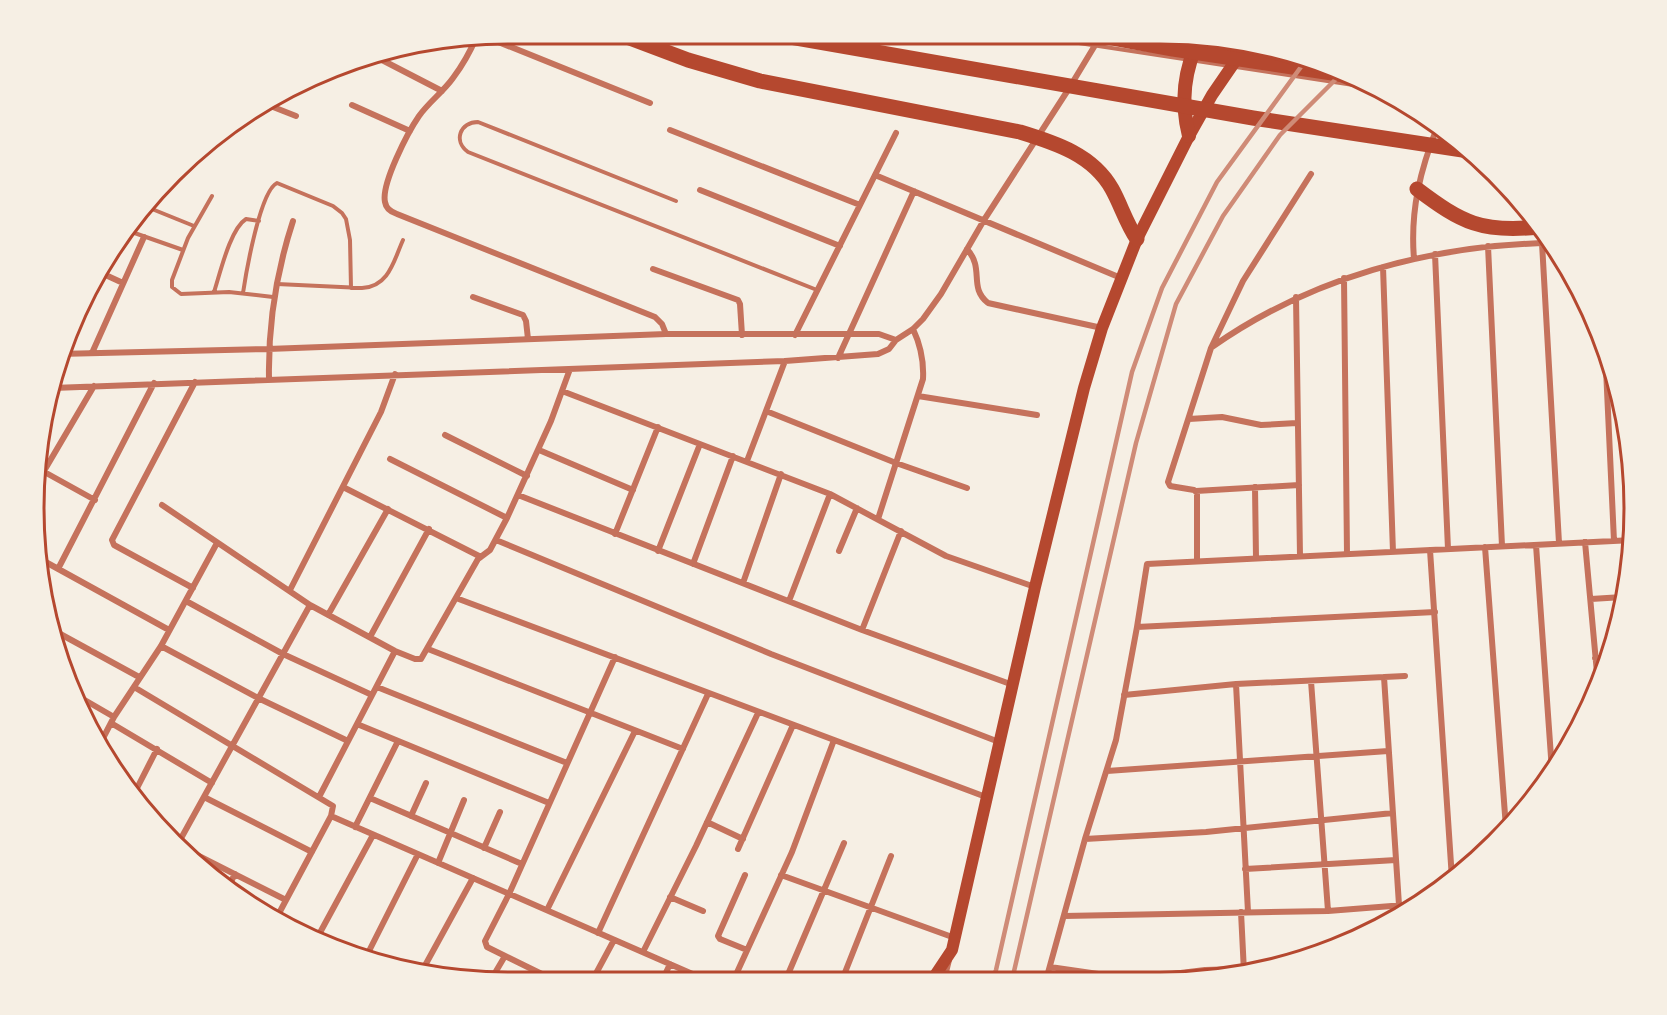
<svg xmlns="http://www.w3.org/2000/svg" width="1667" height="1015" viewBox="0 0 1667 1015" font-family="'Sofia Sans Condensed',sans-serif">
<rect width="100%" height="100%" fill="#f6efe4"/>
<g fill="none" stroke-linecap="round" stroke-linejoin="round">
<!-- service -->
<path stroke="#c5725c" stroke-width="4" d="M1033 36 1373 88
M212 196 188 238 172 280V287L181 294 229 292 273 297
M676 201 478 122C460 122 453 141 468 152L817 290
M147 207 194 226
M126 230 183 250
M277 284 362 288C389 287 394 260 403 240
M214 292C220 274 230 229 246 219L259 221
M243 293C246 273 260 191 277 183L333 206 342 213 346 219 350 240 351 288"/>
<!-- minor -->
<path stroke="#c5725c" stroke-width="6" d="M486 37 650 103
M476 38C470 52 462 66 453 78 443 92 429 102 419 116 408 132 381 184 385 202 386 209 391 212 397 214L655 317 662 324 666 334
M380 59 442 91
M268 105 296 116
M352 105 410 131
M670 130 860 205
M213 137 218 139
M875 175 1121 278
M700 190 840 246
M1542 243 1559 543
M1488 246 1502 546
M967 249C985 269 968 287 988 303L1102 328
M1435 254 1448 549
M1414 259C1410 211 1420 170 1438 125
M1383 267 1393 552
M653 269 738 300 740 304 742 335
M99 272 123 283
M1344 278 1347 554
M473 297 523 315 526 321 528 339
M1296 297 1300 556
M795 335 896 133
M1212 347C1310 278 1430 245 1551 243
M1605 347 1614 541
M92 353 144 237
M59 354 268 349 666 334H879L896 340
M838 358 914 191
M269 379C268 324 276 273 293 221
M53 388 785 361 878 354 889 349 896 340 913 329 923 319 941 294 984 220 1068 90 1100 37
M562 391 830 494 946 556 1035 587
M918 396 1037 415
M766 411 896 463 967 488
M1189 419 1222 417 1261 425 1297 423
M445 435 527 476
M539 450 633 490
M390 459 507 518
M747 461 785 361
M39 469 95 500
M44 471 94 386
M343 487 481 557
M1255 487 1256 558
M1196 491 1299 485
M518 495 862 630 1013 685
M162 505 310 605 395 651 415 659H421L478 559 490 550 507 518 551 421 570 369
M878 519 923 379C924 361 921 346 913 329
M615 534 658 427
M496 540 771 654 999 742
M1585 542 1598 684
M1536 545 1552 771
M1485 547 1506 828
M1430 550 1452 879
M658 551 700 444
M839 551 857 508
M42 560 169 630
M1197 561V493L1194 490 1170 486 1168 482 1211 348 1243 281 1311 174
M693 564 733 456
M58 569 154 383
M743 583 781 474
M193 588 114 545 112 540 195 382
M290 590 381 412 395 374
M456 598 986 797
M1591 599 1623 597
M186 601 283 654 372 695
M789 601 830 494
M328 615 388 509
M1137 627 1435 612
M53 630 139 677
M862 630 901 531
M370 637 429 529
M161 646 258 698 348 741
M428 649 683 749
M1595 658H1607
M1384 677 1399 905
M1311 681 1328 911
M1236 684 1248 912
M134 687 333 806 331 816 277 917
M377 687 567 763
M76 695 114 717
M1124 695 1236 684 1405 676
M111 723 212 783
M357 724 549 803
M100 744 114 717 161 646 217 543
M1107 771 1388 751
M134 794 157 749
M204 797 312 852
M319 797 395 651
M370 798 522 864
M331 816 704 979
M411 816 426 783
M707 822 743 839
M355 827 398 741
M1085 839 1206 832 1393 813
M179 842 310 605
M484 848 500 812
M738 849 793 725
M187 850 286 900
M438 863 464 800
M1245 869 1396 860
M745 875 718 936 720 939 747 950
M781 875 955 938
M227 889 235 874
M670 897 703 911
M547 910 635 731
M1241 912 1244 972
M1064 916 1328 911 1417 904
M598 933 708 694
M316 940 373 835
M643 952 696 846 758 713
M366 957 418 854
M1050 967 1119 977H1148L1205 970 1269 968
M422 971 473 878
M492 978 505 956
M550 978 487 947 485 941 509 894 615 657
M593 979 614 940
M663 979 670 964
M734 979 792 852 834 740
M786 979 844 843
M842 980 891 856
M944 980 949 960
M1046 980 1085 839 1116 740 1137 627 1147 564 1633 540"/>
<!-- secondary -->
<path stroke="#b5482f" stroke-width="12" d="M932 980 952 950 1035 587 1084 388 1102 328 1137 239 1189 136 1212 95 1247 44"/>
<!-- trunk -->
<path stroke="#b5482f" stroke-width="14" d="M1189 136C1180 101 1184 69 1200 37"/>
<!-- motorway -->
<path stroke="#b5482f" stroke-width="15" d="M619 34 688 60 760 81 1020 132C1056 143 1093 155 1112 189 1121 205 1126 223 1137 239
M779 35 1253 118 1469 151
M1102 36 1173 49 1352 76
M1417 189C1462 223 1482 233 1539 227"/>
<!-- rail -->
<path stroke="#cf8b77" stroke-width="4.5" d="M992 980 996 970 1132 372 1162 288 1217 182 1306 60
M1012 980 1136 443 1176 304 1223 216 1280 135 1344 71"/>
</g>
<!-- crop -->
<path d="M0 0H1667V1015H0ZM508 44H1160A464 464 0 0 1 1624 508V508A464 464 0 0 1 1160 972H508A464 464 0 0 1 44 508V508A464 464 0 0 1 508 44Z" fill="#f6efe4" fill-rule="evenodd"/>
<path fill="none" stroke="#b5482f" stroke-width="3" d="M508 44H1160A464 464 0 0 1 1624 508V508A464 464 0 0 1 1160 972H508A464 464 0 0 1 44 508V508A464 464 0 0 1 508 44Z"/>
</svg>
